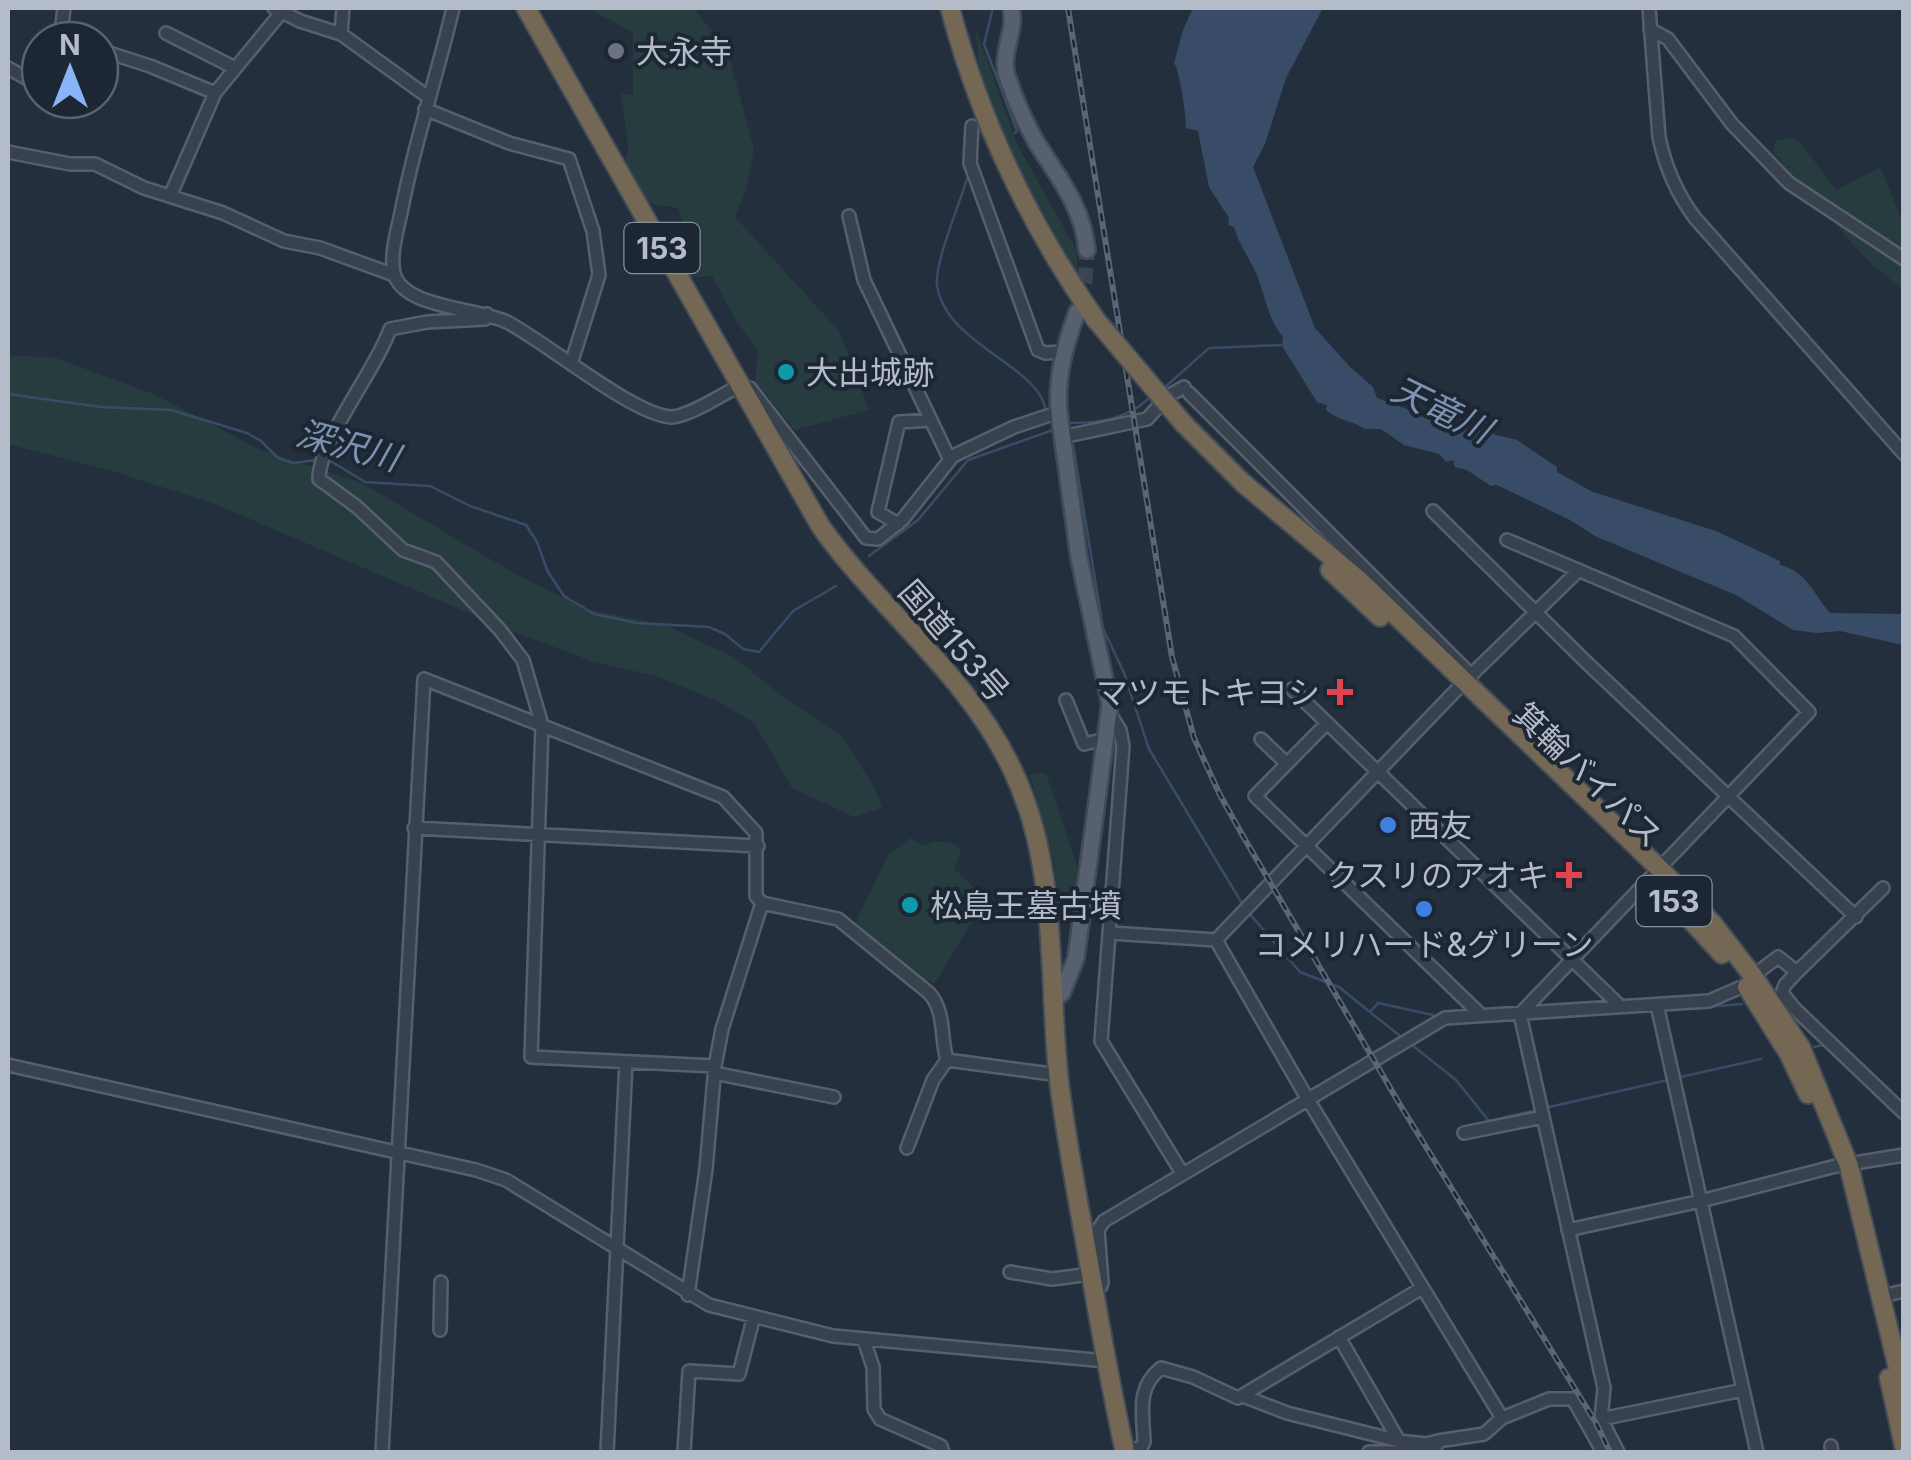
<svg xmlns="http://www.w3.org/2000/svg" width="1911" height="1460" viewBox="0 0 1911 1460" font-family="Inter,'Noto Sans JP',sans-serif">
<rect width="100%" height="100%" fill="#242f3e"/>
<!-- green -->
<path fill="#263c3f" d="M587 8H693L727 48 754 150 745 193 735 217 840 332 869 410 794 430 755 380 758 350 736 321 712 276 689 277 667 243 686 232 678 208 648 203 625 169 628 144 621 93 633 96V32Z
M975 26 1017 144 1077 251V282L1048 235 981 89Z
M1790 137 1800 142 1836 190 1880 167 1903 222V290L1866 259 1774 154 1775 141Z
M8 356 53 357 156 395 261 450 362 483 517 575 587 609 668 626 733 657 784 697 843 737 878 794 882 808 854 817 792 788 754 723 720 702 656 676 594 662 499 626 215 504 112 471 8 444Z
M1037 773H1046L1077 865 1076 915 1060 917 1054 861 1030 775Z
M910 838 925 846 935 841 956 844 961 850 954 868 985 899 935 983 916 977 856 922 888 855Z"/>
<!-- water -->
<path fill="#394c67" d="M1193 8H1323L1286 78 1265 144 1253 167 1315 328 1350 367 1373 387 1377 398 1439 421 1517 440 1557 467V472L1593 492 1716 531 1780 561V565C1806 571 1813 593 1830 613L1903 614V645L1840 631 1817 633 1793 630 1736 595 1595 536 1570 520 1497 485 1491 486 1467 470 1455 467 1453 460 1446 462 1439 454 1404 445 1381 429H1365C1352 420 1338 421 1326 410L1327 405 1317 402 1282 346 1283 337C1268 319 1266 299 1258 278 1252 262 1238 243 1234 227L1228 225 1229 218 1209 187 1198 131 1186 128C1186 114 1180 72 1174 63L1183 30Z"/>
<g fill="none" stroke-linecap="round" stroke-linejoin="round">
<!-- stream -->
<path stroke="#394c67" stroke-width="2.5" d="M993 8 984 44 1017 131 1015 133
M971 177 967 179C960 202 934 265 937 285 945 345 1042 366 1046 412
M1164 388 1209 348 1281 345
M8 394 101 407 171 410 247 433 261 441 278 458 293 463 316 460
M1069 423C1099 423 1128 419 1149 398
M1073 445 1103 628 1124 673 1149 749 1243 905
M329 460 365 482 430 486 470 506 526 525 537 542 548 572 564 596 594 614 637 623 709 627 725 634 743 649 759 652 793 611 836 586
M869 556 918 520 968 460 1053 430
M1248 912 1300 972 1339 987 1370 1012 1378 1003 1433 1015
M1707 1007 1742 1004
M1371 1013 1399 1035
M1838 1042 1904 1105
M1412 1045 1456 1080 1489 1121 1537 1110
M1814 1047 1823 1045
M1676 1078 1761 1059
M1545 1108 1668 1080"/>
<!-- major-tunnel -->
<path stroke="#3a4453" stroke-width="15" stroke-dasharray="15 8" stroke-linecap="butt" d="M1079 305 1085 281 1087 250"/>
<!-- minor casing -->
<g stroke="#565f6c" stroke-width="16">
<path id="minor" d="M274 8 300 21 341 34 428 97
M453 8C437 77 414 143 401 213 397 231 390 255 394 273 402 308 478 308 507 322 546 342 633 415 671 417 688 417 723 394 739 386L750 388 866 538 878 539 903 519 953 456 1014 427 1059 412
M1649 8 1659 137C1665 166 1677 194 1695 218L1904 454
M1650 29 1668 39 1732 124 1789 183 1904 259
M61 33 64 8
M166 33 235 68
M341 34 343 8
M100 50 150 66 215 93
M8 68 35 83 40 68
M425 109 509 143 569 159 593 231 599 275 571 364
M972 126 970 163 1038 350 1045 353 1063 352
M8 152 70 164H95L144 188 223 213 284 241 320 248 394 275
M171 194 215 93 285 8
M849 216 864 280 950 460
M487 314 485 319 427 322 390 329C376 370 319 440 319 479L357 507 403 550 436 562 500 630 523 660 542 725 531 1057 715 1066
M1189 393 1472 676
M1062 437 1147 419 1168 396 1184 387
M1433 511 1585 661 1856 917
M898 524 878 512 899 422 931 420
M1507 540 1734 636 1809 712 1520 1014 1604 1388 1601 1419 1618 1452
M1292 689 1620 1006
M1066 700 1084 744 1106 739
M1110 714 1120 730 1123 746 1101 1041 1182 1173
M1327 723 1255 796 1481 1015
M1261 739 1286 763
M414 828 758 846
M762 903 838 919 929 993C946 1012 940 1037 947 1060L1059 1075
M1111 933 1216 940 1307 1098 1502 1418 1549 1399H1573L1603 1452
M1216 940 1464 682 1579 570
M1797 972 1883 888
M1753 976 1778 957 1797 972 1785 985 1782 993 1796 1010 1904 1113
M1657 1005 1757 1452
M8 1065 476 1170 506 1180 709 1305 833 1336 1106 1361
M714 1073 834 1097
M1464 1133 1543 1117
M907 1148 933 1080 947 1060
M1568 1230 1701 1201 1836 1166 1904 1155
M1010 1272 1052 1279 1091 1274
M1094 1289 1101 1286 1102 1282 1098 1230 1104 1221 1445 1018 1709 1001 1746 985
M1882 1296 1904 1291
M440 1330 441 1282
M1339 1337 1399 1441 1426 1444 1438 1441
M864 1340 873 1367 874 1409 880 1419 941 1446 943 1452
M1243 1396 1287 1413 1399 1441
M1596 1424 1601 1419 1743 1390
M1831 1446 1832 1452
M1125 1450 1141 1448 1144 1442C1143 1412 1136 1388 1161 1368L1193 1377 1238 1398 1422 1288
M382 1452 424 679 723 797 756 833V896L762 903 722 1029 715 1066 706 1169 688 1295
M607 1452 626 1062
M684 1452 689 1371 739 1374 754 1316
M1369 1452H1434L1438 1441 1484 1434 1502 1418"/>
</g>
<!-- major casing -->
<g stroke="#414a57" stroke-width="20">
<path id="major" d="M1011 8C1017 30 1000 52 1007 76 1014 97 1024 120 1035 140 1057 176 1083 206 1087 250
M1052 1001 1062 993 1076 958 1110 704 1079 558 1059 412C1056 376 1065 346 1077 312"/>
</g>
<!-- highway casing -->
<g stroke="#434c59" stroke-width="22">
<path id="highway" d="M526 8 821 527C881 611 968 675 1012 769 1060 868 1047 975 1059 1081 1066 1138 1077 1195 1087 1252 1099 1319 1110 1386 1125 1452
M950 8C980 121 1029 224 1096 320
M1184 424 1243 483 1360 581 1660 869 1713 924 1753 976 1801 1048 1849 1166 1904 1393
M1330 570 1380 617
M1665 892 1722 954
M1747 987 1789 1054 1808 1094
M1889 1378 1904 1446"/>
</g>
<!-- minor -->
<use href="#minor" stroke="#38414e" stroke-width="11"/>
<!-- major -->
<use href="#major" stroke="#56606e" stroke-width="15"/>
<!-- highway -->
<use href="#highway" stroke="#746855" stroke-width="18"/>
<!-- rail casing -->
<g stroke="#5a6575" stroke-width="6">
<path id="rail" d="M1068 8 1172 657 1194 738 1220 795 1243 836 1399 1103 1596 1423 1610 1452"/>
</g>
<!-- rail -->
<use href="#rail" stroke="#1d2633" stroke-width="2.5" stroke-dasharray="8" stroke-linecap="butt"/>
<!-- highway-bridge casing -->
<g stroke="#434c59" stroke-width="22" stroke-linecap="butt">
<path id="highway-bridge" d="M1096 320 1184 424"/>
</g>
<!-- highway-bridge -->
<use href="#highway-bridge" stroke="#746855" stroke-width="18"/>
</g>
<!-- markers -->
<circle fill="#6b7280" stroke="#1d2633" stroke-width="4" cx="616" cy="51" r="10"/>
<g fill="#0f9aa8" stroke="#1d2633" stroke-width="4">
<circle cx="786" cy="372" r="10"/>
<circle cx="910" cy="905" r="10"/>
</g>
<g fill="#e0444e" stroke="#1d2633" stroke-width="4">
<path d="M1335 677h10v10h10v10h-10v10h-10v-10h-10v-10h10z"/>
<path d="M1564 860h10v10h10v10h-10v10h-10v-10h-10v-10h10z"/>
</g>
<g fill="#3f7fe0" stroke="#1d2633" stroke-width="4">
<circle cx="1388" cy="825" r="10"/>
<circle cx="1424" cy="909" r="10"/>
</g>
<g text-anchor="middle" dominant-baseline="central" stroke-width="8" stroke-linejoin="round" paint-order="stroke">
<!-- shield labels -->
<g fill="#1d2633" stroke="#878f9c" stroke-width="2.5">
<rect x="624.5" y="223" width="75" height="50" rx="8"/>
<rect x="1636.5" y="876" width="75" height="50" rx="8"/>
</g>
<g font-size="30" font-weight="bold" fill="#b4bcc9">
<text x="662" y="248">153</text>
<text x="1674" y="901">153</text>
</g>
<!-- poi labels -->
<g font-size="32" fill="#b4bcc9" stroke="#1d2633" text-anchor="start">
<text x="636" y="51">大永寺</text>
<text x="806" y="372">大出城跡</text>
<text x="1320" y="692" text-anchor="end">マツモトキヨシ</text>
<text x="1408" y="825">西友</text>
<text x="1549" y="875" text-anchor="end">クスリのアオキ</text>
<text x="930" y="905">松島王墓古墳</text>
<text x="1424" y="944" text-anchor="middle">コメリハード&amp;グリーン</text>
</g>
<!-- street labels -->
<g font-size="32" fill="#b4bcc9" stroke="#1d2633">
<text transform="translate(954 641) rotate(49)">国道153号</text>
<text transform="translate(1588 775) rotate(44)">箕輪バイパス</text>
</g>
<!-- water labels -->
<g font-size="35" font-style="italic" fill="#7c92b1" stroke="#1d2633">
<text transform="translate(1442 409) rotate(26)">天竜川</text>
<text transform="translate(348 445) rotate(15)">深沢川</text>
</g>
</g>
<!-- border -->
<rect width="1911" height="1460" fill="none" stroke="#b4bcc9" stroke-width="20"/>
<!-- north arrow -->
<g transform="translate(70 70)"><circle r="48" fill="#1d2633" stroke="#59626f" stroke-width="2.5"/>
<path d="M0-8L18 38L0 25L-18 38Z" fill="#8ab4f8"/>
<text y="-15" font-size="28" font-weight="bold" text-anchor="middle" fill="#b4bcc9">N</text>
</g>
</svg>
